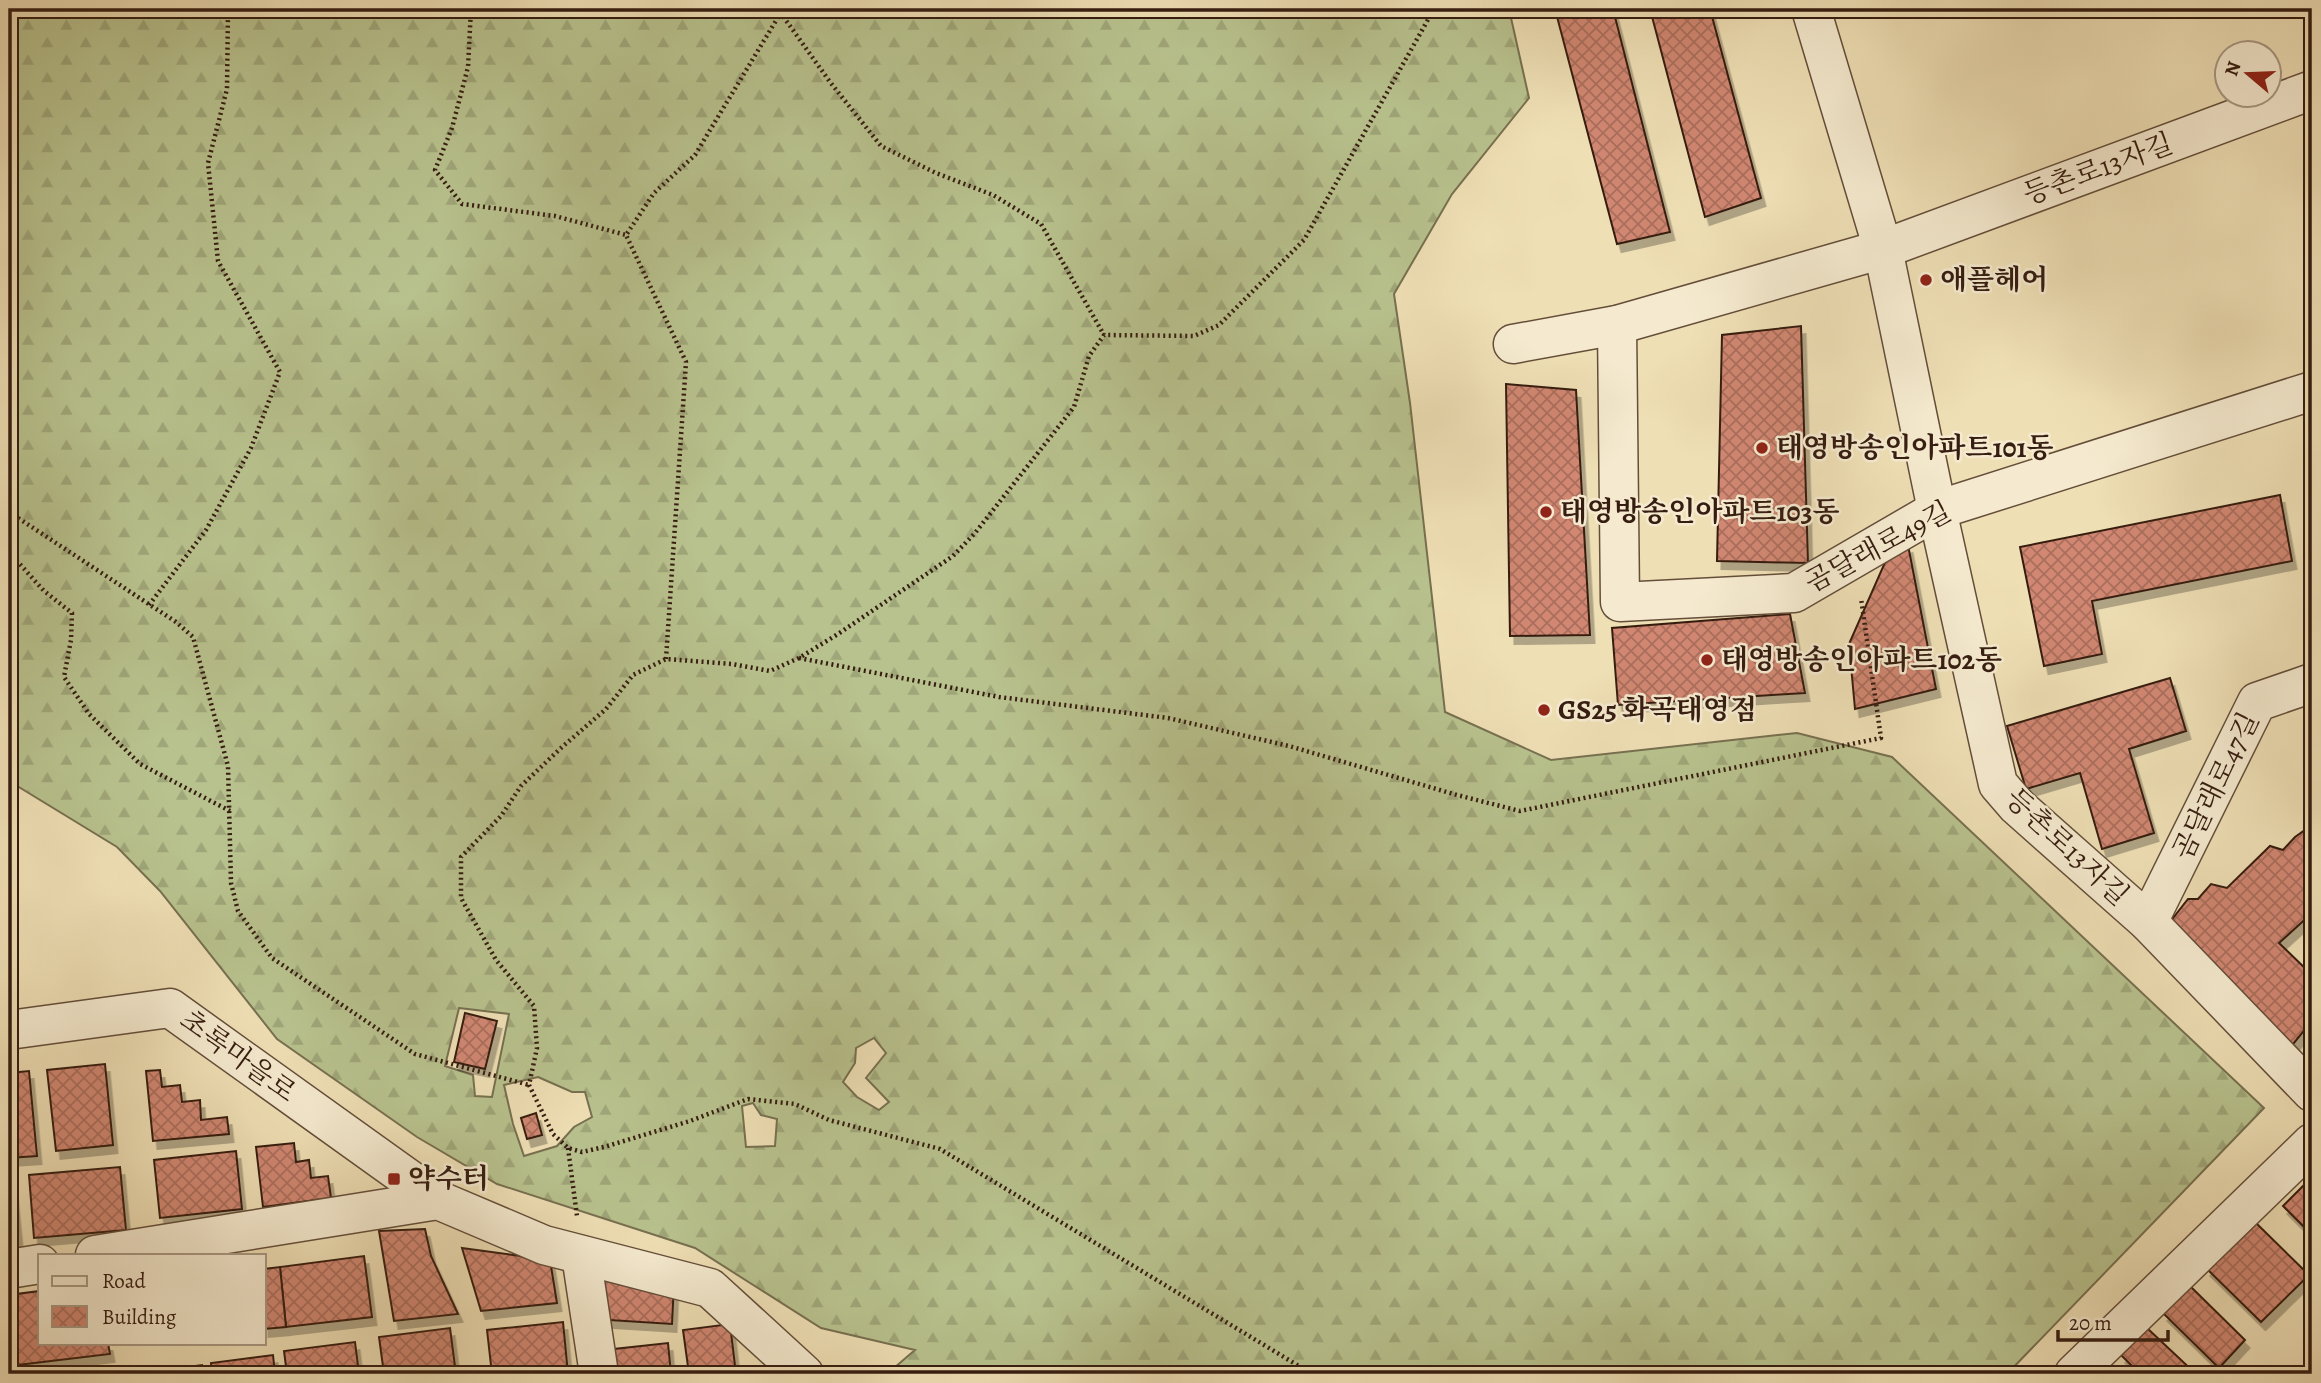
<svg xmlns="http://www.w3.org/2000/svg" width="2321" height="1383" font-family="Alegreya,'Noto Serif KR',serif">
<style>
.forest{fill:url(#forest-firs);stroke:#777050;stroke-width:2;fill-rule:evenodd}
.building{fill:url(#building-cross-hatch);stroke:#361d11;stroke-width:2;filter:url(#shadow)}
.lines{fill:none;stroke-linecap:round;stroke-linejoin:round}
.minor-casing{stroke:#644e3a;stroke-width:41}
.path{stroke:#361d11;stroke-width:4.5;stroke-dasharray:2 3.5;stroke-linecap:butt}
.minor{stroke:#f5eacf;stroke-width:38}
.poi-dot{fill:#8f2418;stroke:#f5eacf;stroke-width:2.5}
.labels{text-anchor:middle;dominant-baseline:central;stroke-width:5;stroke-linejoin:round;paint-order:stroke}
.street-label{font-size:28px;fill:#361d11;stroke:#f5eacf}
.poi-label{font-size:28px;font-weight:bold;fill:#361d11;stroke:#f5eacf;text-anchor:start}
</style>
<defs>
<pattern id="forest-firs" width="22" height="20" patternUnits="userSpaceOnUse" patternTransform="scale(1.75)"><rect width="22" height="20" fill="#b8c28e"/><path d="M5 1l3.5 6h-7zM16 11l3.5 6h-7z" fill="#9fa679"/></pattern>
<pattern id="building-cross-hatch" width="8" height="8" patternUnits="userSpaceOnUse" patternTransform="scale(1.75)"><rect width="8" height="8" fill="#d18772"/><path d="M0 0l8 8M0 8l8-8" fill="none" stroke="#aa6e5c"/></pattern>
<filter id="shadow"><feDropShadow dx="4.5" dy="8" stdDeviation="0" flood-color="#0004"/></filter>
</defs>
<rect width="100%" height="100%" fill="#efdfb5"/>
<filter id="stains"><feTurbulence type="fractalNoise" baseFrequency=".00286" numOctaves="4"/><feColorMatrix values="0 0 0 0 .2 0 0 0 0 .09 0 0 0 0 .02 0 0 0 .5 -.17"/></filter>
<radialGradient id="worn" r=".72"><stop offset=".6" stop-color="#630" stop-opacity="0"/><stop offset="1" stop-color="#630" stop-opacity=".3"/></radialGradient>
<!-- forest -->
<path class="forest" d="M9 9H1509L1529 98 1452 194 1394 294 1410 403 1445 712 1551 760 1797 733 1892 757 2264 1108 2007 1374H887L915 1350 821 1328 695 1248 497 1184 417 1137 277 1039 160 891 117 847 9 781ZM459 1008 509 1014 492 1097 475 1096 473 1075 445 1066ZM874 1038 886 1053 866 1078 889 1102 879 1110 857 1097 843 1082 855 1063 856 1048ZM538 1077 572 1092H585L592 1117 574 1127 557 1146 524 1156 513 1124 504 1085ZM753 1103 761 1115 777 1119 775 1146 746 1147 742 1106Z"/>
<!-- building -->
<g class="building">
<polygon points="1555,9 1613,9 1670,232 1617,244"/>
<polygon points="1650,9 1710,9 1761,198 1705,217"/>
<polygon points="1801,326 1808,563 1717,561 1722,335"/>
<polygon points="1506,384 1576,390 1590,635 1510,636"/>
<polygon points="2280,495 2292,561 2092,601 2102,654 2044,666 2020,547"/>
<polygon points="1908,545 1936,689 1855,709 1849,644 1890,551"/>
<polygon points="1790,614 1805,693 1618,705 1612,628"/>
<polygon points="2170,678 2186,731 2129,749 2154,833 2102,849 2080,773 2026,789 2007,726"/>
<polygon points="2312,825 2312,913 2279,943 2312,975 2312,1021 2289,1049 2170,922 2188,899 2198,899 2211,884 2227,888 2270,846 2283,850 2295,837"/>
<polygon points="465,1013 497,1021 485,1069 454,1062"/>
<polygon points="105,1064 113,1145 56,1151 47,1070"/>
<polygon points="160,1070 162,1087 180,1085 182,1102 200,1100 201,1120 227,1117 229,1134 153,1141 146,1071"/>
<polygon points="29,1071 37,1156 9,1158 9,1073"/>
<polygon points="536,1113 542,1135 527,1139 521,1118"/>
<polygon points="294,1143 296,1162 309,1160 311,1178 328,1176 331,1198 263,1207 256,1147"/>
<polygon points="236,1151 242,1209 160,1218 154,1160"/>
<polygon points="120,1167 126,1230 34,1238 29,1175"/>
<polygon points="2312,1177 2312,1235 2283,1206"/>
<polygon points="9,1179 12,1179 18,1239 9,1240"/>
<polygon points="2254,1221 2309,1275 2261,1322 2206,1268"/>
<polygon points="425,1229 431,1256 458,1314 394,1321 379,1231"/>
<polygon points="462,1248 550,1260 557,1303 481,1311"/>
<polygon points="364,1256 372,1317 286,1327 280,1267"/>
<polygon points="280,1267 286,1327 264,1329 264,1269"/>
<polygon points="596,1279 674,1283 672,1324 594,1319"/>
<polygon points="2190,1286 2245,1340 2219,1368 2163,1313"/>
<polygon points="40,1291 40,1343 108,1343 110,1354 9,1366 9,1295"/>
<polygon points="563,1322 568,1374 492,1374 487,1330"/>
<polygon points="730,1324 736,1374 689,1374 683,1330"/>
<polygon points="450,1328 456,1374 384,1374 379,1337"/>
<polygon points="2147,1328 2196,1374 2140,1374 2121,1355"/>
<polygon points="355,1342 359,1374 287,1374 284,1351"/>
<polygon points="668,1343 671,1374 608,1374 605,1350"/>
<polygon points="273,1355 275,1374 212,1374 211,1363"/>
<polygon points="202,1365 203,1374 140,1374 140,1373"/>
</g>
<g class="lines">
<!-- minor casing -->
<g class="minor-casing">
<g id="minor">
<polyline points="1811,9 1883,249 1937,510 1998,784 2017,806 2148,922 2312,1092"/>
<polyline points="1617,325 1620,602 1794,593 1937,510 2312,391"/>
<polyline points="1513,344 1617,325 1883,249 2312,90"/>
<polyline points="2148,922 2257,702 2312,683"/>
<polyline points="9,1030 170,1008 438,1200 544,1245 710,1288 804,1374"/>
<polyline points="95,1255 438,1200"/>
<polyline points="581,1255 599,1374"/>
<polyline points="9,1269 40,1264"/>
<polyline points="2074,1374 2312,1143"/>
</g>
</g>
<!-- path -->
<g class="path">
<polyline points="471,9 468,67 452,128 435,170 462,204 555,216 626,235"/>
<polyline points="780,12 830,82 881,146 936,173 993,195 1041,224 1104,335"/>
<polyline points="9,512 176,622 193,637 228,766 231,883 238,911 272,958 415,1054 529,1085"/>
<polyline points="9,552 44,591 72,613 71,640 64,677 89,714 140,764 230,811"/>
<polyline points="149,605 206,530 251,448 280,372 218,261 208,163 227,89 228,9"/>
<polyline points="799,658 999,697 1168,718 1289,746 1457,795 1520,811 1881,738 1861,598"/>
<polyline points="666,659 686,362 626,235 654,193 695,155 783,9"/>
<polyline points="568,1148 577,1216"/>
<polyline points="1312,1374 940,1149 829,1120 795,1104 748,1099 690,1121 604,1147 582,1152 568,1148 553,1134 529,1085 537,1048 534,1006 496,960 461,898 461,857 501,816 521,786 561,748 606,709 633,675 666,659 732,664 770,671 799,658 838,634 953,556 975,533 1074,407 1089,356 1104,335 1194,336 1219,325 1304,240 1434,9"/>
</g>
<!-- minor -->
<use href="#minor" class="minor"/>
</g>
<!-- markers -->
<g class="poi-dot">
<circle cx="1926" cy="280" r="7"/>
<circle cx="1762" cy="448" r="7"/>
<circle cx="1546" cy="512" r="7"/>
<circle cx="1707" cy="660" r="7"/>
<circle cx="1544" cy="710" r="7"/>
<rect x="387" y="1172" width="14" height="14" rx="3.5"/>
</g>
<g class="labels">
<!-- street labels -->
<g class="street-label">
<text transform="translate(2098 169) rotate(-20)">등촌로13자길</text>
<text transform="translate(1878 547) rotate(-28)">곰달래로49길</text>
<text transform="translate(2216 786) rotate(-64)">곰달래로47길</text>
<text transform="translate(2067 847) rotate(43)">등촌로13자길</text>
<text transform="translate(238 1056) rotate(36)">초록마을로</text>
</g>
<!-- poi labels -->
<g class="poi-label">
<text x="1940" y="280">애플헤어</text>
<text x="1776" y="448">태영방송인아파트101동</text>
<text x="1560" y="512">태영방송인아파트103동</text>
<text x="1721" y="660">태영방송인아파트102동</text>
<text x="1558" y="710">GS25 화곡태영점</text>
<text x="408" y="1179">약수터</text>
</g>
</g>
<!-- margin -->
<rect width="2321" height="1383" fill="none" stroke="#efdfb5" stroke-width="35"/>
<rect x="10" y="10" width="2300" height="1362" fill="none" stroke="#361d11" stroke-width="3.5"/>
<rect x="18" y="18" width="2286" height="1348" fill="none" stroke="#361d11" stroke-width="2"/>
<!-- legend -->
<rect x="38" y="1254" width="228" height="91" fill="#f5eacf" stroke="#a99883" stroke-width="2"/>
<rect x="52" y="1276" width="35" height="10" fill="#f5eacf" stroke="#a99883" stroke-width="2"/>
<text x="102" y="1288" font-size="21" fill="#361d11">Road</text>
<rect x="52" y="1306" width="35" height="21" fill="url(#building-cross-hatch)" stroke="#a99883" stroke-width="2"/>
<text x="102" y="1324" font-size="21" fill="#361d11">Building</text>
<!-- north arrow -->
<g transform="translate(2248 74) rotate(289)"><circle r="33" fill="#f5eacf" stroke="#a99883" stroke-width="2"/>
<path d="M0-5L12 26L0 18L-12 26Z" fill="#8f2418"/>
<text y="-10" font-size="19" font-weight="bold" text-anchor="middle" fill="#361d11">N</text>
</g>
<!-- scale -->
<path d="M2058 1330v10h110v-10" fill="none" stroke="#361d11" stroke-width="3.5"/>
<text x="2069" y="1330" font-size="21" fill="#361d11" stroke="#f5eacf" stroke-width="5" paint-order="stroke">20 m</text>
<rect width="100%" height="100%" filter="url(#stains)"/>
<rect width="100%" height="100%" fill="url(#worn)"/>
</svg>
